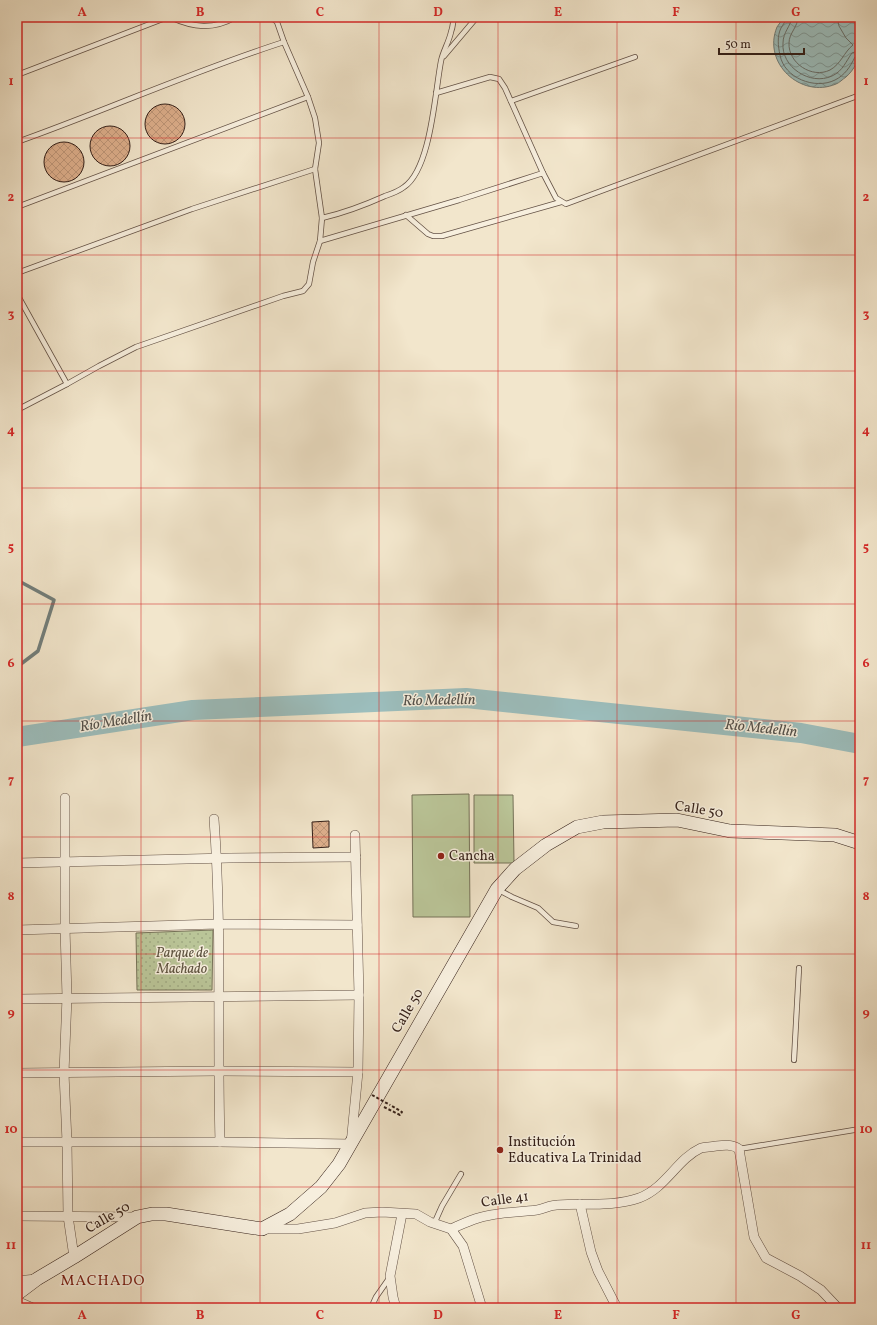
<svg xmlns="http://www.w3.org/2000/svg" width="877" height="1325" font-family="Vollkorn,serif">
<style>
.grass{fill:url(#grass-dots);stroke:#767258}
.pitch{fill:#bac598;stroke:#767258}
.water{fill:url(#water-waves);stroke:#727e7b}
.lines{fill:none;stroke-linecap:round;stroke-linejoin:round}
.shore{stroke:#686e6a;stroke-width:1}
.stream{stroke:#727e7b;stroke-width:3.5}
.river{stroke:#9cbebd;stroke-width:20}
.building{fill:url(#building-cross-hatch);stroke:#331f18}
.service-casing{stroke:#635145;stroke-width:6}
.minor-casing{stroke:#635145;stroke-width:10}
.secondary-casing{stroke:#331f18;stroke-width:14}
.path{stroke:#331f18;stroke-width:2;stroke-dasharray:3 2;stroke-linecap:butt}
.service{stroke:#f7efde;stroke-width:4.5}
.minor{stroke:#f7efde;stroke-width:9}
.secondary{stroke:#f7efde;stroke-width:13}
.path-bridge{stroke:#331f18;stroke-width:2;stroke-dasharray:3 2;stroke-linecap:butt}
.grid{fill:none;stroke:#d62828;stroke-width:1;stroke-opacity:0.55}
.poi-dot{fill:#8f2418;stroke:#f7efde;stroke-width:1.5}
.labels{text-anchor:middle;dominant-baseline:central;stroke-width:3;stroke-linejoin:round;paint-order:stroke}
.street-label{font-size:14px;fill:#331f18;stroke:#f7efde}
.poi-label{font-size:14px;fill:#331f18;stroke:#f7efde;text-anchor:start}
.park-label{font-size:14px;font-style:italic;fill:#5c513e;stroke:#f7efde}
.water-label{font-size:15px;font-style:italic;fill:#524f4a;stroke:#f7efde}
.neighbourhood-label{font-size:15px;letter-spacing:1px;fill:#7a1f14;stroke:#f7efde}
.neatline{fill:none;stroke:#d62828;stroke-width:1.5}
.grid-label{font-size:13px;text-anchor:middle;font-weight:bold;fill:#d62828}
</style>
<defs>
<pattern id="grass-dots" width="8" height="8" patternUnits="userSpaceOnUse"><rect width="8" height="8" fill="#bac598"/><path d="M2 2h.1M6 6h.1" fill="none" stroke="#a0a982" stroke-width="1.8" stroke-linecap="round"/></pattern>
<pattern id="water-waves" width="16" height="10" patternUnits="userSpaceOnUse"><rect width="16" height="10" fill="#9cbebd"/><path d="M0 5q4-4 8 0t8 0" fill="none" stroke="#809a99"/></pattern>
<pattern id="building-cross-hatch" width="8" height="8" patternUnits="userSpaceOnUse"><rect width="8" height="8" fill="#dcae8b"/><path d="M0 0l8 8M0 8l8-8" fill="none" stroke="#bd9577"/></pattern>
</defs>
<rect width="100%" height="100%" fill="#f2e6cc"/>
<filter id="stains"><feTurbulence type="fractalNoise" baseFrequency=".005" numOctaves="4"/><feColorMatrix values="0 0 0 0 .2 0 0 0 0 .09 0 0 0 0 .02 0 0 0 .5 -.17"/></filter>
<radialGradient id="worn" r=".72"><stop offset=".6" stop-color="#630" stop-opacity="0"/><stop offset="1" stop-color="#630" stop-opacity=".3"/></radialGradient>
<!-- grass -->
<polygon class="grass" points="213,930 212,990 137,990 136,933"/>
<!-- pitch -->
<g class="pitch">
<polygon points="469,794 470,917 413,917 412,795"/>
<polygon points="474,795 513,795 514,863 474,863"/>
</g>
<!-- water -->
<path class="water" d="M784 17H851C859 27 860 36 860 48 860 59 854 70 846 77 843 79 839 83 836 84 801 99 762 63 777 27 779 24 782 20 784 17Z"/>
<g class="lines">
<!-- shore -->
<g class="shore">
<path d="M787 17C786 22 783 24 781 28 777 36 778 46 780 55 784 78 815 90 835 80 845 75 850 67 855 57L860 55"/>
<path d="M792 17C791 26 783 32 783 43 781 67 810 86 832 76 843 71 846 61 852 53L860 50"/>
<path d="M798 17C798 27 789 33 789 43 788 63 812 79 830 70 841 64 844 52 853 45L846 38 839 26 837 17"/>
</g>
<!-- stream -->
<polyline class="stream" points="17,580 54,600 38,651 17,667"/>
<!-- river -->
<polyline class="river" points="17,737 193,710 466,698 801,733 860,744"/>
</g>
<!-- building -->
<g class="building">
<circle cx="165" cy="124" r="20"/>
<circle cx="110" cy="146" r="20"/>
<circle cx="64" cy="162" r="20"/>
<polygon points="17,173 20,179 21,185 20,191 17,196"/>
<polygon points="329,821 329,847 313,848 312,822"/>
</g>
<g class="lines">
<!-- service casing -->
<g class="service-casing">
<g id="service">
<path d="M170 17C194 28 213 30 236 17"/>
<path d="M271 17 277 22 284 42 308 97 315 118 319 143 315 169 322 218C344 213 365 205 385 196 391 194 399 191 404 187 431 169 435 92 441 61 443 51 449 42 451 32 453 27 453 22 454 17"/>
<polyline points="444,56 477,17"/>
<polyline points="17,75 168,17"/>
<polyline points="436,93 490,77 499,79 505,88 543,173"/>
<polyline points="511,101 635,57"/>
<path d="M17 142C107 110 193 71 284 42"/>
<polyline points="17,207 308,97"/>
<polyline points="406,215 428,234 433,236 442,236 561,202"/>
<polyline points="320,241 459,200 543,173 556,198 566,204 860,95"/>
<polyline points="17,273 192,209 315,169"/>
<polyline points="17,294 67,384"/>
<polyline points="17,410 67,384 99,366 136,347 283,296 303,291 309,284 313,262 320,241 322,218"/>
<polyline points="497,889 512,897 538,908 553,922 576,926"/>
<polyline points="794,1060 799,968"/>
<polyline points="739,1149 860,1129"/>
<polyline points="434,1224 442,1206 461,1174"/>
<polyline points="371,1308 376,1297 390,1277"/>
</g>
</g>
<!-- minor casing -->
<g class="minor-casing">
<g id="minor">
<polyline points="65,798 65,928 67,997 64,1073 67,1142 68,1216 74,1257"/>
<path d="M214 819C222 926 217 1034 220 1142"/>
<polyline points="17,863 229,858 356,857"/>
<polyline points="17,930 218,924 357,925"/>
<polyline points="17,999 359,995"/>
<polyline points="17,1073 218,1071 358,1072"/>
<polyline points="17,1142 220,1142 351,1144 358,1072 359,995 355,835"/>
<polyline points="580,1204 591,1252 598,1271 615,1304"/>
<polyline points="17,1216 136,1217"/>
<path d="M264 1229H298L335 1223 365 1213 382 1212 416 1214 430 1222 451 1229C464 1223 477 1217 491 1215 506 1212 522 1212 537 1210 544 1209 550 1205 557 1205 584 1203 613 1207 639 1198 666 1188 677 1159 701 1148 705 1147 711 1147 716 1146 724 1145 732 1144 739 1149L754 1237 766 1258 800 1276 821 1290 838 1308"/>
<polyline points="451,1229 463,1246 482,1308"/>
<polyline points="17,1281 36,1279"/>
<polyline points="17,1301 33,1308"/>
<polyline points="396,1308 393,1297 390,1276 402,1214"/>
</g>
</g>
<!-- secondary casing -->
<g class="secondary-casing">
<polyline id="secondary" points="17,1294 37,1279 74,1257 137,1217 152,1214 166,1214 262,1229 290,1214 321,1187 339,1164 497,889 515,869 546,845 577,827 603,822 677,820 730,831 835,835 860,843"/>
</g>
<!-- path -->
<polyline class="path" points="384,1107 400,1115 402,1112 390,1105"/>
<!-- service -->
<use href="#service" class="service"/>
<!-- minor -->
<use href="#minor" class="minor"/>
<!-- secondary -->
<use href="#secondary" class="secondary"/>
<!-- path-bridge -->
<polyline class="path-bridge" points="372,1095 390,1105"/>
</g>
<!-- grid -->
<path class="grid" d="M141 17V1308M260 17V1308M379 17V1308M498 17V1308M617 17V1308M736 17V1308M17 138H860M17 255H860M17 371H860M17 488H860M17 604H860M17 721H860M17 837H860M17 954H860M17 1070H860M17 1187H860"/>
<!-- markers -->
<g class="poi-dot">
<circle cx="441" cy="856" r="4"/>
<circle cx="500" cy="1150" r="4"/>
</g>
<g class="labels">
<!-- street labels -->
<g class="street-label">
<text transform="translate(699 810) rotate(9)">Calle 50</text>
<text transform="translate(408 1011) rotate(-60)">Calle 50</text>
<text transform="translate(505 1200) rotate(-8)">Calle 41</text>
<text transform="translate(108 1218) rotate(-30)">Calle 50</text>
</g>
<!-- poi labels -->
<g class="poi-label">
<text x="449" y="856">Cancha</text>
<text x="508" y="1142">Institución<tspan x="508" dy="16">Educativa La Trinidad</tspan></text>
</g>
<!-- park labels -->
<g class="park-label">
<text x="182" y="953">Parque de<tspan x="182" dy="16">Machado</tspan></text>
</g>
<!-- water labels -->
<g class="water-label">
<text transform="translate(439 701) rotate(-1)">Río Medellín</text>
<text transform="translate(116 722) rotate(-9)">Río Medellín</text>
<text transform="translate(761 729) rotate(6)">Río Medellín</text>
</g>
<!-- neighbourhood labels -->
<g class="neighbourhood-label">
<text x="103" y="1281">MACHADO</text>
</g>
</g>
<!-- margin -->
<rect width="877" height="1325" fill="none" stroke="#f2e6cc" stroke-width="44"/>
<!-- scale -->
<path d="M719 48v6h85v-6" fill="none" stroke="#331f18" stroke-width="2"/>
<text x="725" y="48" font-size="12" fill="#331f18" stroke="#f7efde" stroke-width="3" paint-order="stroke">50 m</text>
<rect x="22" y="22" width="833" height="1281" class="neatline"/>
<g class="grid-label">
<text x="82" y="16">A</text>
<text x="200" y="16">B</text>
<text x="320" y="16">C</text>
<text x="438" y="16">D</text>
<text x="558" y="16">E</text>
<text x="676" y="16">F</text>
<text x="796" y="16">G</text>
<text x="11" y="85">1</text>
<text x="866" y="85">1</text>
<text x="11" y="201">2</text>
<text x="866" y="201">2</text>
<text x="11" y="318">3</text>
<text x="866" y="318">3</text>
<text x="11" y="434">4</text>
<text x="866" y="434">4</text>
<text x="11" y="551">5</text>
<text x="866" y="551">5</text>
<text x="11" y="667">6</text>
<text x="866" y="667">6</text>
<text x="11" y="784">7</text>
<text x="866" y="784">7</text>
<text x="11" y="900">8</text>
<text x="866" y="900">8</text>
<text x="11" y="1016">9</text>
<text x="866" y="1016">9</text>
<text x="11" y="1133">10</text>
<text x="866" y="1133">10</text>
<text x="11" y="1249">11</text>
<text x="866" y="1249">11</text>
<text x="82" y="1319">A</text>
<text x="200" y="1319">B</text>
<text x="320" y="1319">C</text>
<text x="438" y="1319">D</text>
<text x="558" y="1319">E</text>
<text x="676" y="1319">F</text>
<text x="796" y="1319">G</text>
</g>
<rect width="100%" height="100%" filter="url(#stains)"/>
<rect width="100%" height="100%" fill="url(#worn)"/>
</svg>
